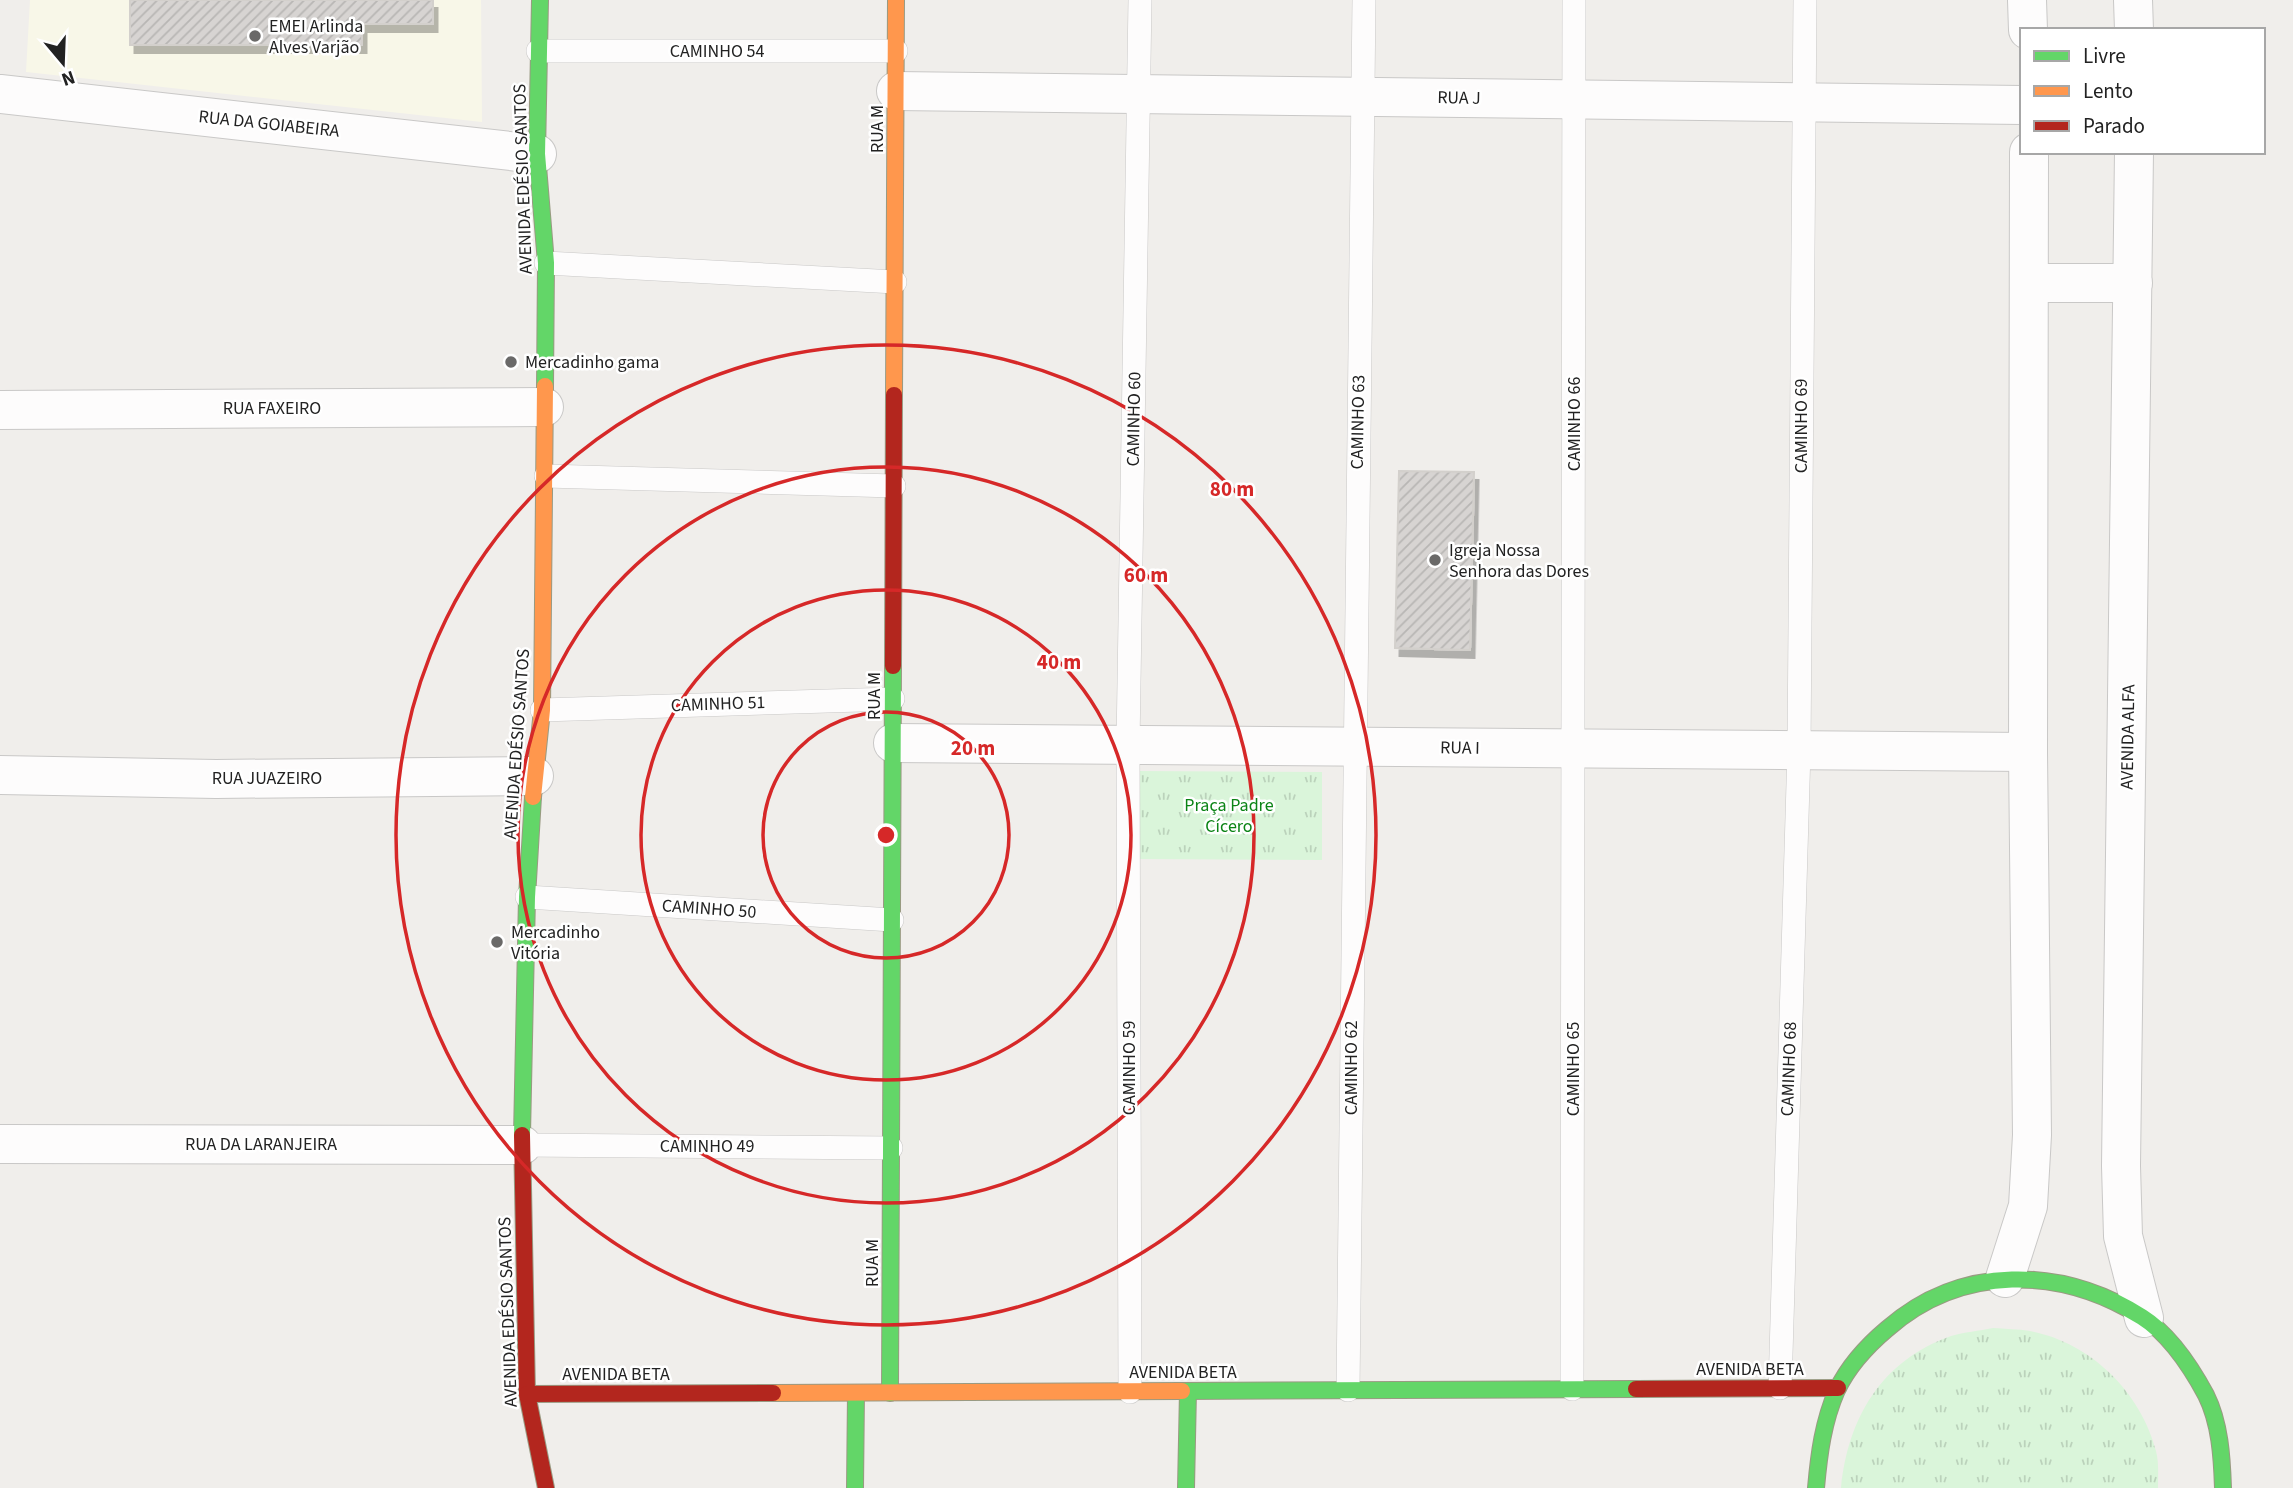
<svg xmlns="http://www.w3.org/2000/svg" width="2293" height="1488" font-family="'Source Sans 3',sans-serif">
<style>
.education{fill:#f8f7e8}
.park{fill:url(#park-tufts)}
.building{fill:url(#building-hatch);stroke:#d3d0cc;stroke-width:2;filter:url(#shadow)}
.lines{fill:none;stroke-linecap:round;stroke-linejoin:round}
.lane-casing{stroke:#c9c8c7;stroke-width:24}
.street-casing{stroke:#c9c8c7;stroke-width:40}
.fast-casing{stroke:#999a82;stroke-width:18}
.slow-casing{stroke:#999a82;stroke-width:18}
.jam-casing{stroke:#999a82;stroke-width:18}
.lane{stroke:#fdfcfc;stroke-width:23}
.street{stroke:#fdfcfc;stroke-width:38}
.fast{stroke:#63d668;stroke-width:16}
.slow{stroke:#ff974d;stroke-width:16}
.jam{stroke:#b3261e;stroke-width:16}
.ring{fill:none;stroke:#d62828;stroke-width:3.5}
.poi-dot{fill:#6a6968;stroke:#fff;stroke-width:2.5}
.labels{text-anchor:middle;dominant-baseline:central;stroke-width:5;stroke-linejoin:round;paint-order:stroke}
.poi-label{font-size:18px;fill:#222;stroke:#fff;text-anchor:start}
.street-label{font-size:18px;fill:#222;stroke:#fff}
.park-label{font-size:18px;fill:#0c8416;stroke:#fff}
.centre{fill:#d62828;stroke:#fff;stroke-width:3.5}
.ring-label{font-size:21px;text-anchor:middle;font-weight:bold;fill:#d62828;stroke:#fff;stroke-width:5;stroke-linejoin:round;paint-order:stroke}
</style>
<defs>
<pattern id="park-tufts" width="24" height="20" patternUnits="userSpaceOnUse" patternTransform="scale(1.75)"><rect width="24" height="20" fill="#daf5da"/><path d="M3 7l-1-3M5 7V3M7 7l1-3M15 17l-1-3M17 17v-4M19 17l1-3" fill="none" stroke="#bbd2bb"/></pattern>
<pattern id="building-hatch" width="6" height="6" patternUnits="userSpaceOnUse" patternTransform="scale(1.75)"><rect width="6" height="6" fill="#d7d4d2"/><path d="M-1 1l2-2M0 6l6-6M5 7l2-2" fill="none" stroke="#b8b6b4"/></pattern>
<filter id="shadow"><feDropShadow dx="4.5" dy="8" stdDeviation="0" flood-color="#0004"/></filter>
</defs>
<rect width="100%" height="100%" fill="#f0eeeb"/>
<!-- education -->
<polygon class="education" points="30,0 481,0 482,122 26,72"/>
<!-- park -->
<g class="park">
<polygon points="1136,771 1322,772 1322,860 1136,859"/>
<path d="M1993 1328C2005 1329 2018 1329 2030 1331 2090 1342 2141 1392 2156 1451 2159 1462 2158 1476 2158 1488H1841C1848 1418 1881 1361 1951 1336 1964 1332 1979 1331 1993 1328Z"/>
</g>
<!-- building -->
<g class="building">
<polygon points="130,0 433,0 433,24 362,24 362,45 130,45"/>
<polygon points="1399,471 1474,472 1470,650 1395,648"/>
</g>
<g class="lines">
<!-- lane casing -->
<g class="lane-casing">
<g id="lane">
<polyline points="538,51 896,51"/>
<polyline points="546,263 895,282"/>
<polyline points="546,476 894,486"/>
<polyline points="542,710 893,699"/>
<polyline points="527,897 892,920"/>
<polyline points="522,1145 891,1148"/>
<polyline points="1780,1388 1799,750 1805,0"/>
<polyline points="1572,1389 1574,0"/>
<polyline points="1348,1390 1364,0"/>
<polyline points="1130,1392 1128,745 1140,0"/>
</g>
</g>
<!-- street casing -->
<g class="street-casing">
<g id="street">
<polyline points="2027,0 2028,30"/>
<polyline points="2133,0 2134,30"/>
<polyline points="896,91 2022,105"/>
<polyline points="0,94 537,154"/>
<polyline points="2134,152 2121,1166 2123,1236 2144,1318"/>
<polyline points="2029,283 2133,283"/>
<polyline points="0,410 544,407"/>
<polyline points="893,743 2028,752"/>
<polyline points="0,775 216,779 534,776"/>
<polyline points="0,1144 522,1145"/>
<polyline points="2005,1278 2028,1206 2032,1135 2028,752 2029,152"/>
</g>
</g>
<!-- fast casing -->
<g class="fast-casing">
<g id="fast">
<polyline points="540,0 537,154 546,263 545,386"/>
<polyline points="522,1135 527,897 533,797"/>
<polyline points="1182,1391 1636,1389"/>
<polyline points="890,1393 893,666"/>
<polyline points="855,1488 856,1393"/>
<polyline points="1186,1488 1188,1391"/>
<path d="M1816 1488C1819 1454 1823 1422 1837 1390 1848 1367 1868 1345 1887 1329 1961 1264 2061 1266 2142 1317 2169 1334 2191 1367 2206 1395 2220 1423 2222 1457 2223 1488"/>
</g>
</g>
<!-- slow casing -->
<g class="slow-casing">
<g id="slow">
<polyline points="894,395 896,0"/>
<polyline points="533,797 542,710 545,386"/>
<polyline points="773,1393 1182,1391"/>
</g>
</g>
<!-- jam casing -->
<g class="jam-casing">
<g id="jam">
<polyline points="893,666 894,395"/>
<polyline points="522,1135 527,1394 546,1488"/>
<polyline points="1636,1389 1838,1388"/>
<polyline points="527,1394 773,1393"/>
</g>
</g>
<!-- lane -->
<use href="#lane" class="lane"/>
<!-- street -->
<use href="#street" class="street"/>
<!-- fast -->
<use href="#fast" class="fast"/>
<!-- slow -->
<use href="#slow" class="slow"/>
<!-- jam -->
<use href="#jam" class="jam"/>
</g>
<!-- distance rings -->
<g class="ring">
<circle cx="886" cy="835" r="123"/>
<circle cx="886" cy="835" r="245"/>
<circle cx="886" cy="835" r="368"/>
<circle cx="886" cy="835" r="490"/>
</g>
<!-- markers -->
<g class="poi-dot">
<circle cx="255" cy="36" r="7"/>
<circle cx="511" cy="362" r="7"/>
<circle cx="1435" cy="560" r="7"/>
<circle cx="497" cy="942" r="7"/>
</g>
<g class="labels">
<!-- poi labels -->
<g class="poi-label">
<text x="269" y="26">EMEI Arlinda<tspan x="269" dy="21">Alves Varjão</tspan></text>
<text x="525" y="362">Mercadinho gama</text>
<text x="1449" y="550">Igreja Nossa<tspan x="1449" dy="21">Senhora das Dores</tspan></text>
<text x="511" y="932">Mercadinho<tspan x="511" dy="21">Vitória</tspan></text>
</g>
<!-- street labels -->
<g class="street-label">
<text x="717" y="51">CAMINHO 54</text>
<text transform="translate(1459 98) rotate(1)">RUA J</text>
<text transform="translate(269 124) rotate(6)">RUA DA GOIABEIRA</text>
<text transform="translate(877 129) rotate(-90)">RUA M</text>
<text transform="translate(523 179) rotate(-92)">AVENIDA EDÉSIO SANTOS</text>
<text x="272" y="408">RUA FAXEIRO</text>
<text transform="translate(1134 419) rotate(-89)">CAMINHO 60</text>
<text transform="translate(1358 422) rotate(-89)">CAMINHO 63</text>
<text transform="translate(1574 424) rotate(-90)">CAMINHO 66</text>
<text transform="translate(1801 426) rotate(-90)">CAMINHO 69</text>
<text transform="translate(874 696) rotate(-90)">RUA M</text>
<text transform="translate(718 704) rotate(-2)">CAMINHO 51</text>
<text transform="translate(2128 737) rotate(-89)">AVENIDA ALFA</text>
<text transform="translate(517 744) rotate(-86)">AVENIDA EDÉSIO SANTOS</text>
<text transform="translate(1460 748) rotate(1)">RUA I</text>
<text x="267" y="778">RUA JUAZEIRO</text>
<text transform="translate(709 909) rotate(4)">CAMINHO 50</text>
<text transform="translate(1129 1068) rotate(-90)">CAMINHO 59</text>
<text transform="translate(1351 1068) rotate(-90)">CAMINHO 62</text>
<text transform="translate(1573 1069) rotate(-90)">CAMINHO 65</text>
<text transform="translate(1789 1069) rotate(-88)">CAMINHO 68</text>
<text x="261" y="1144">RUA DA LARANJEIRA</text>
<text x="707" y="1146">CAMINHO 49</text>
<text transform="translate(872 1263) rotate(-90)">RUA M</text>
<text transform="translate(508 1312) rotate(-92)">AVENIDA EDÉSIO SANTOS</text>
<text x="1750" y="1369">AVENIDA BETA</text>
<text x="1183" y="1372">AVENIDA BETA</text>
<text x="616" y="1374">AVENIDA BETA</text>
</g>
<!-- park labels -->
<g class="park-label">
<text x="1229" y="805">Praça Padre<tspan x="1229" dy="21">Cícero</tspan></text>
</g>
</g>
<circle cx="886" cy="835" r="10" class="centre"/>
<g class="ring-label">
<text x="1232" y="496">80 m</text>
<text x="1146" y="582">60 m</text>
<text x="1059" y="669">40 m</text>
<text x="973" y="755">20 m</text>
</g>
<!-- legend -->
<rect x="2020" y="28" width="245" height="126" fill="#ffffff" stroke="#a7a7a7" stroke-width="2"/>
<rect x="2034" y="51" width="35" height="10" fill="#63d668" stroke="#a7a7a7" stroke-width="2"/>
<text x="2083" y="63" font-size="21" fill="#222222">Livre</text>
<rect x="2034" y="86" width="35" height="10" fill="#ff974d" stroke="#a7a7a7" stroke-width="2"/>
<text x="2083" y="98" font-size="21" fill="#222222">Lento</text>
<rect x="2034" y="121" width="35" height="10" fill="#b3261e" stroke="#a7a7a7" stroke-width="2"/>
<text x="2083" y="133" font-size="21" fill="#222222">Parado</text>
<!-- north arrow -->
<g transform="translate(63 63) rotate(161)" stroke="#ffffff" stroke-width="5" paint-order="stroke">
<path d="M0-5L12 26L0 18L-12 26Z" fill="#222222"/>
<text y="-10" font-size="19" font-weight="bold" text-anchor="middle" fill="#222222">N</text>
</g>
</svg>
